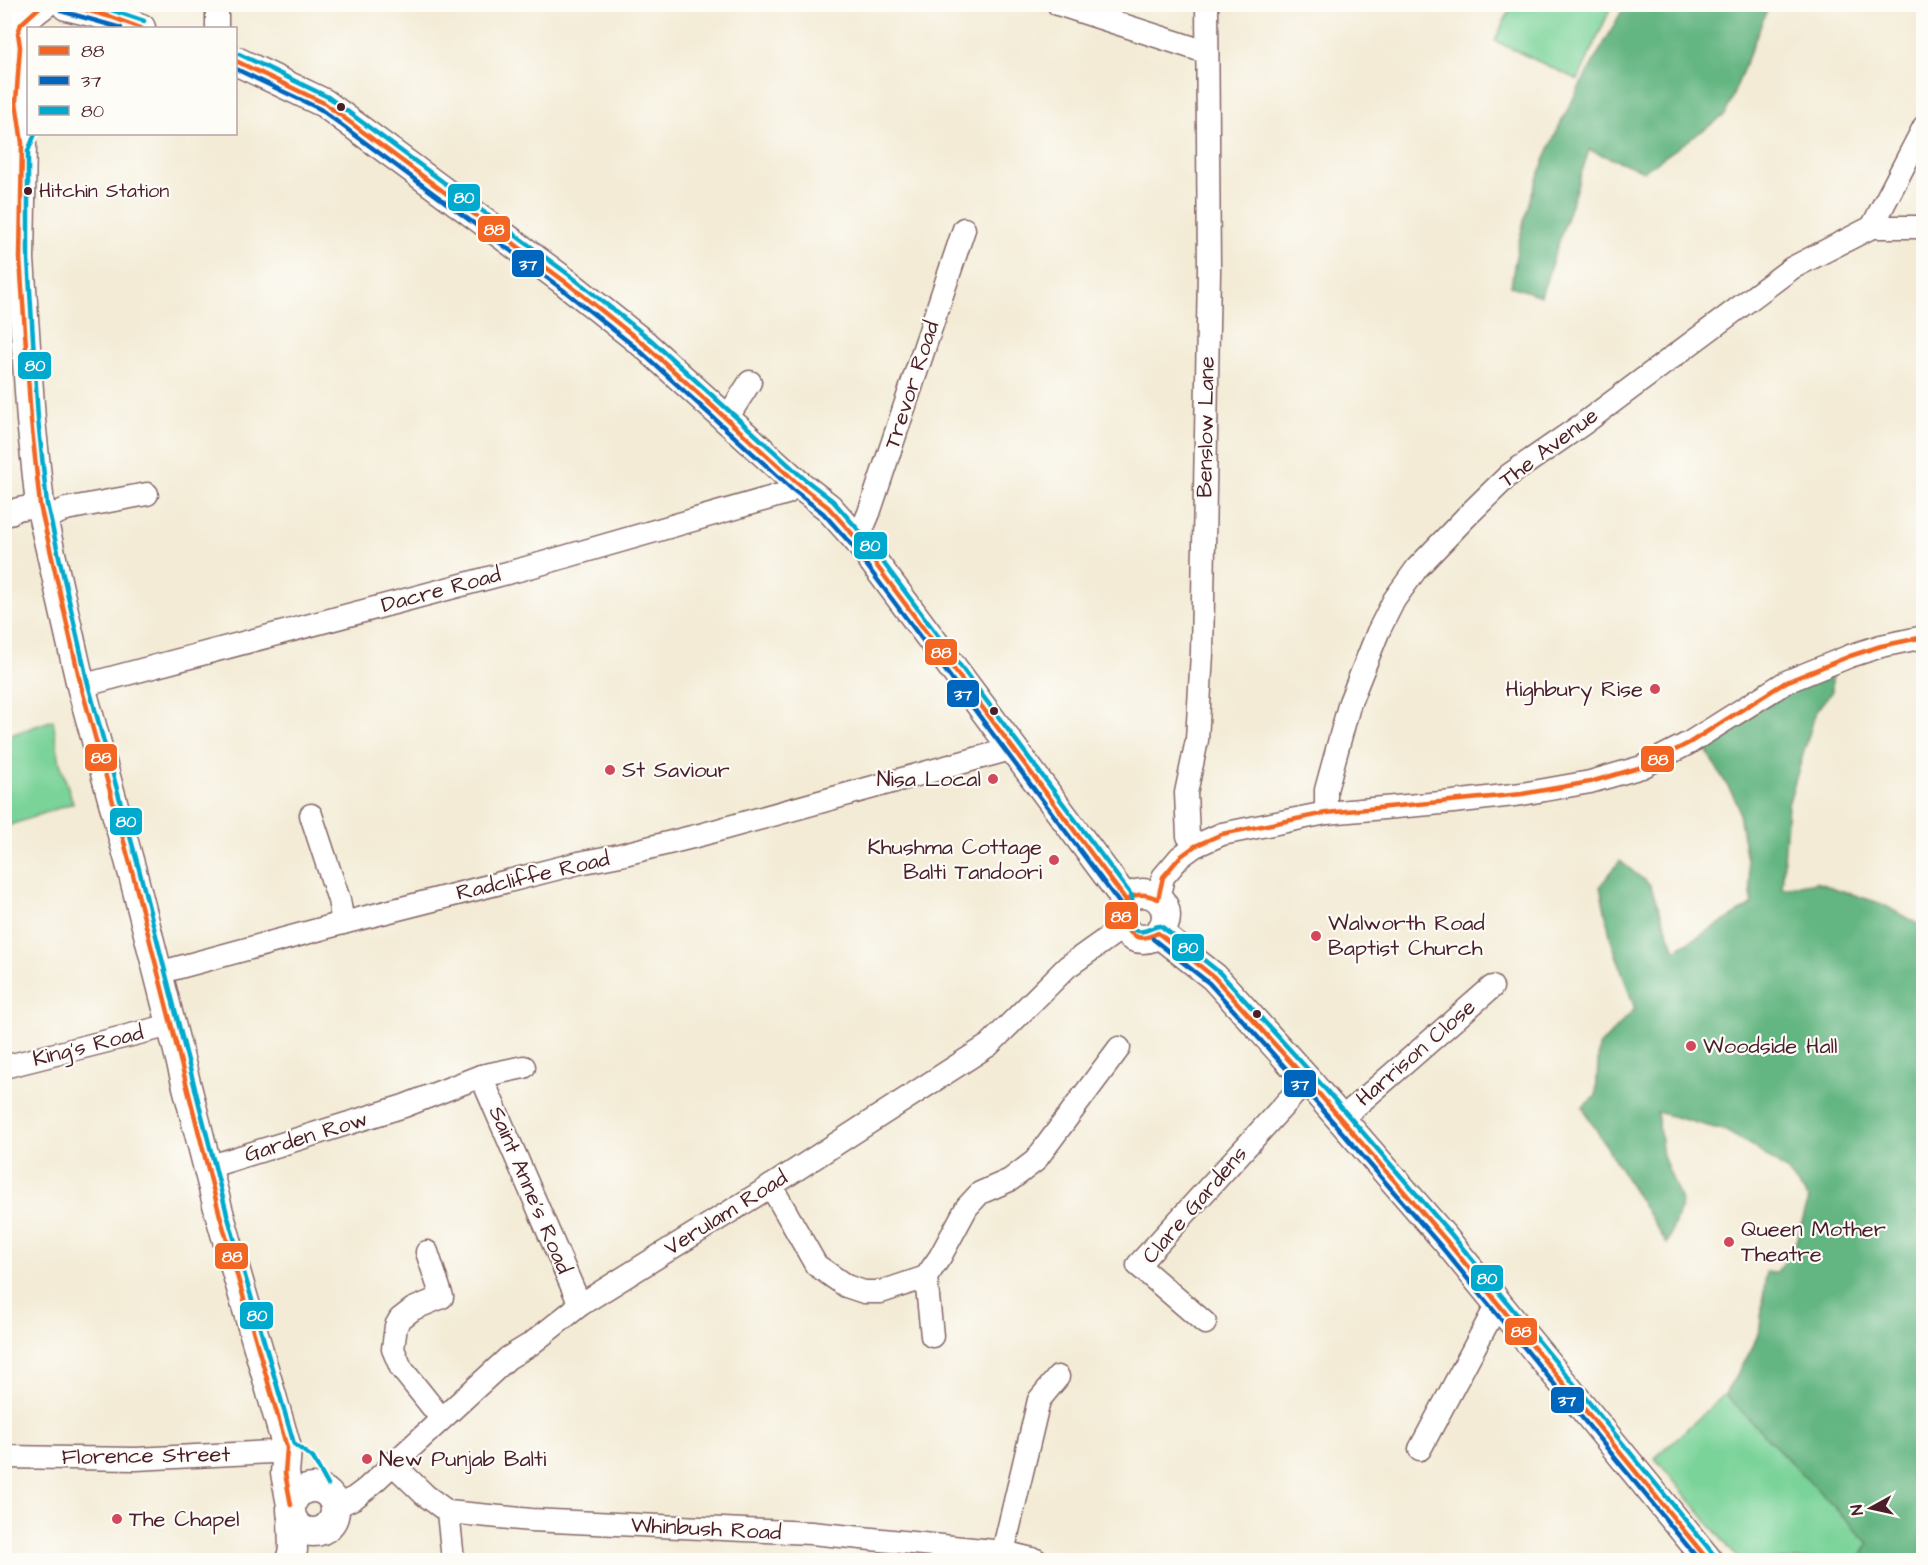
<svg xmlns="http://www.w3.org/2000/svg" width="1928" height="1565" font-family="'Architects Daughter',sans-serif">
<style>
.green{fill:#7ad399;stroke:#627962;stroke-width:1.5}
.forest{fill:#63b581;stroke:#566a56;stroke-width:1.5}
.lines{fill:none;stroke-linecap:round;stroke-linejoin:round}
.minor-casing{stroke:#856666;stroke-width:25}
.major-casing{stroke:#856666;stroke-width:31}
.minor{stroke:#fff;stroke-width:22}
.major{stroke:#fff;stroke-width:28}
.bus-1-casing{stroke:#fdfcf7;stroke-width:9}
.bus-2-casing{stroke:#fdfcf7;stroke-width:9}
.bus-3-casing{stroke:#fdfcf7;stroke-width:9}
.bus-1{stroke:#f26522;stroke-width:4.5}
.bus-2{stroke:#0065bd;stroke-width:4.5}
.bus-3{stroke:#00a9ce;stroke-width:4.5}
.bus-dot{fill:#4a1f2b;stroke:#fdfcf7;stroke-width:2}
.poi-dot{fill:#d1495b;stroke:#fdfcf7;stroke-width:2}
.labels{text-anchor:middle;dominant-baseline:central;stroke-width:4.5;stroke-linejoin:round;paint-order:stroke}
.bus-label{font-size:20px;fill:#4a1f2b;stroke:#fdfcf7;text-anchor:start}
.street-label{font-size:22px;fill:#4a1f2b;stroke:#fdfcf7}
.poi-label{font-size:22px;fill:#4a1f2b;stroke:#fdfcf7;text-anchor:start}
.line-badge{stroke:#fdfcf7;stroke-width:2}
.badge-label{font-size:16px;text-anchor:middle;font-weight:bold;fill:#fff}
</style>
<rect width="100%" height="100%" fill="#fdfcf7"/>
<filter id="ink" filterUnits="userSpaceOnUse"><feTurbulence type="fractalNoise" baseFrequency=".0167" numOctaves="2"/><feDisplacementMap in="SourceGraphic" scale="12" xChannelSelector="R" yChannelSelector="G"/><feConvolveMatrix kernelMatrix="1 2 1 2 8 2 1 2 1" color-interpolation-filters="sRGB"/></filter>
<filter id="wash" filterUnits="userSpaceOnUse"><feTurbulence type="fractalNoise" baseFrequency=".008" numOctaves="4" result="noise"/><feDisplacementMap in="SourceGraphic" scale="24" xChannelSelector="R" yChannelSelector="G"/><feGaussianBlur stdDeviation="1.35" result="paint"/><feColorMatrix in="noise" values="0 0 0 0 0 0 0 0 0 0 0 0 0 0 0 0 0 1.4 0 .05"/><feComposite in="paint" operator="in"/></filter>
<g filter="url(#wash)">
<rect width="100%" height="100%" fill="#f3ebd5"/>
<!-- green -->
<g class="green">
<polygon points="1512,4 1612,4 1612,5 1578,80 1495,41"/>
<polygon points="53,720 60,763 73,803 5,827 5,737"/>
<polygon points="1725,1394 1869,1543 1859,1560 1739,1560 1655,1458"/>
</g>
<!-- forest -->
<g class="forest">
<path d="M1625 5H1769L1725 115 1644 171 1589 150 1541 296 1511 286C1518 232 1534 180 1557 131 1577 88 1603 47 1625 5Z"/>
<polygon points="1832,674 1832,691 1816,711 1788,805 1782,888 1816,882 1882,904 1923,927 1923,1560 1859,1560 1869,1543 1725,1394 1752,1349 1760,1328 1766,1272 1776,1273 1793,1251 1809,1199 1787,1171 1752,1146 1726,1131 1657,1112 1663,1156 1682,1203 1667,1244 1582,1107 1596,1096 1599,1046 1635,1009 1611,940 1600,886 1620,861 1650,885 1675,950 1752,905 1750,878 1737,802 1706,750 1786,691"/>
</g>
</g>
<g filter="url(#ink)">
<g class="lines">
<!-- minor casing -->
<g class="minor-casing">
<g id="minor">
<polyline points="1058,4 1206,52"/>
<polyline points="217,28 217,4"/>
<polyline points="1872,227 1924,127"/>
<polyline points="727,418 750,382"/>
<polyline points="4,516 18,509 40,505"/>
<polyline points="43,520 66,509 147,494"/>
<polyline points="856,538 863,527 869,513 964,229"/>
<polyline points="81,686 526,568 787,493 797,483"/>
<polyline points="1326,813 1326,790 1350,702 1378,632 1394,600 1417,568 1467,516 1509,475 1583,424 1792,268 1872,227 1924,227"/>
<polyline points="311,815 339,900 343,923"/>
<polyline points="1195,846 1188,836 1186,793 1197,740 1202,653 1209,271 1207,4"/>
<polyline points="1158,899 1163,877 1180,857 1195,846 1222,834 1326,813 1453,802 1522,794 1590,782 1642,767 1689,743 1786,682 1850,656 1881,646 1924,637"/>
<polyline points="158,973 343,923 579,863 620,855 700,835 1011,749"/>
<polyline points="4,1067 171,1025"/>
<polyline points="481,1076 580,1305"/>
<polyline points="1341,1119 1492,987"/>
<polyline points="208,1167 404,1106 481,1076 524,1067"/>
<polyline points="771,1186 816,1265 846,1286 864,1292 881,1292 926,1277 940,1257 967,1207 980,1193 1010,1180 1035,1161 1119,1048"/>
<polyline points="427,1252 442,1297 413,1309 400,1319 396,1326 393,1349 401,1368 441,1418"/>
<polyline points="926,1277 932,1336"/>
<polyline points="1205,1323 1138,1265 1307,1080"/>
<polyline points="1420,1449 1498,1303"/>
<polyline points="4,1457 136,1459 271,1452 287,1448"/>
<polyline points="393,1464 425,1495 448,1512 531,1520 811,1533 1003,1552 1036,1560"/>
<polyline points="335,1507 354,1498 366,1489 508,1358 531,1344 580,1305 771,1186 989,1045 1067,967 1123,927"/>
<polyline points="448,1512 453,1560"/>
<polyline points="1003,1552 1039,1400 1058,1377"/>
</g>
</g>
<!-- major casing -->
<g class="major-casing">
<g id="major">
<polyline points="4,5 18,33 20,47 16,102 22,143 20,259 31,420 40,505 81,686 132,871 220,1216 287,1448 285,1473 291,1505"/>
<polyline points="66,6 111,17 141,28"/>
<path d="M18 33C23 20 33 12 44 4"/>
<polyline points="236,61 324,103 567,283 645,345 797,483 828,507 856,538 1126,900"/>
<circle cx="1143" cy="916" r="23"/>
<polyline points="1158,933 1214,977 1307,1080 1445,1239 1708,1560"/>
<circle cx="313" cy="1510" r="22"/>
<polyline points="290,1560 293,1550 292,1518"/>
</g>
</g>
<!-- minor -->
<use href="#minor" class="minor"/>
<!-- major -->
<use href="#major" class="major"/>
<!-- bus-1 casing -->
<g class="bus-1-casing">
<g id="bus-1">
<polyline points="43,4 21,24 18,33 20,47 16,102 22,143 20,259 31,420 40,505 81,686 132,871 220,1216 287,1448 285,1473 291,1505"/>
<polyline points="65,4 111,17 141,28"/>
<polyline points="236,61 324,103 567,283 645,345 797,483 828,507 856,538 1126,900"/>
<path d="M1708 1560 1445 1239 1307 1080 1214 977 1158 933C1139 942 1134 938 1121 923 1120 897 1135 889 1158 899L1163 877 1180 857 1195 846 1222 834 1326 813 1522 794 1590 782 1642 767 1689 743 1786 682 1850 656 1881 646 1924 637"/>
</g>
</g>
<!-- bus-2 casing -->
<g class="bus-2-casing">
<g id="bus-2">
<polyline points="61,11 121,28"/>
<polyline points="236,69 320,109 562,289 640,351 792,489 823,513 850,543 1120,904"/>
<polyline points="1153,939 1209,983 1301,1085 1439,1244 1699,1560"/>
</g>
</g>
<!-- bus-3 casing -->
<g class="bus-3-casing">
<g id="bus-3">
<polyline points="94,4 144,21"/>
<path d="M239 54 328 97 572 277 650 339 802 477 833 501 862 534 1132 896C1135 905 1120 926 1138 931 1146 934 1153 925 1161 926L1219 972 1313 1075 1451 1234 1714 1555"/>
<polyline points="35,134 28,151 28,259 38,419 47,504 88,684 139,869 227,1214 294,1444 313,1458 328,1485"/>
</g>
</g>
<!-- bus-1 -->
<use href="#bus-1" class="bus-1"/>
<!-- bus-2 -->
<use href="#bus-2" class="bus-2"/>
<!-- bus-3 -->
<use href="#bus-3" class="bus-3"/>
</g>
</g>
<!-- markers -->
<g class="bus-dot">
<circle cx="341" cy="107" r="5"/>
<circle cx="28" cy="191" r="5"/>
<circle cx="994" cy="711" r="5"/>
<circle cx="1257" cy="1014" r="5"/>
</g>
<g class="poi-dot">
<circle cx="1655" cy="689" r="6"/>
<circle cx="610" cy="770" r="6"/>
<circle cx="993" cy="779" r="6"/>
<circle cx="1054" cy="860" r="6"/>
<circle cx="1316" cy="936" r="6"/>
<circle cx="1691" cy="1046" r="6"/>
<circle cx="1729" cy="1242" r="6"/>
<circle cx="367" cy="1459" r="6"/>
<circle cx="117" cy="1519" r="6"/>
</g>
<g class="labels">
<!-- bus labels -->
<g class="bus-label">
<text x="39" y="191">Hitchin Station</text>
</g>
<!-- street labels -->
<g class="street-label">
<text transform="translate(912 385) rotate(-72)">Trevor Road</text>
<text transform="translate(1206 427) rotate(-89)">Benslow Lane</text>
<text transform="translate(1549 448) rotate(-37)">The Avenue</text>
<text transform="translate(441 590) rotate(-15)">Dacre Road</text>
<text transform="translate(533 876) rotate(-13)">Radcliffe Road</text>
<text transform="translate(88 1046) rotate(-14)">King's Road</text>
<text transform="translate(1416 1053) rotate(-41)">Harrison Close</text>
<text transform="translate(306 1137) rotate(-17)">Garden Row</text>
<text transform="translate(530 1190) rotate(67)">Saint Anne's Road</text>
<text transform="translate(1195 1205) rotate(-49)">Clare Gardens</text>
<text transform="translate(726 1213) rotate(-32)">Verulam Road</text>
<text transform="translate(146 1456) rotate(-1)">Florence Street</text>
<text transform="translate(706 1529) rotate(3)">Whinbush Road</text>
</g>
<!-- poi labels -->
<g class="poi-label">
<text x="1643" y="689" text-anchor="end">Highbury Rise</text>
<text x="622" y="770">St Saviour</text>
<text x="981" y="779" text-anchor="end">Nisa Local</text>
<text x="1042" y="847" text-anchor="end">Khushma Cottage<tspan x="1042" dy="25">Balti Tandoori</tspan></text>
<text x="1328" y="923">Walworth Road<tspan x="1328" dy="25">Baptist Church</tspan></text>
<text x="1703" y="1046">Woodside Hall</text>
<text x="1741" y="1229">Queen Mother<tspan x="1741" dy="25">Theatre</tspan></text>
<text x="379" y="1459">New Punjab Balti</text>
<text x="129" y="1519">The Chapel</text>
</g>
</g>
<g class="line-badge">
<rect x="447" y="183" width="34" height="29" rx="6" fill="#00a9ce"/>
<rect x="477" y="215" width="34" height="28" rx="6" fill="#f26522"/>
<rect x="511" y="249" width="34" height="29" rx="6" fill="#0065bd"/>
<rect x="17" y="351" width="35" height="29" rx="6" fill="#00a9ce"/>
<rect x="853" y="531" width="35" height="29" rx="6" fill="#00a9ce"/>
<rect x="924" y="638" width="34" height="28" rx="6" fill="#f26522"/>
<rect x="946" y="679" width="34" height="29" rx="6" fill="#0065bd"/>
<rect x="84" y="743" width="34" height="29" rx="6" fill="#f26522"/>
<rect x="1640" y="745" width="35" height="28" rx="6" fill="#f26522"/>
<rect x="109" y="807" width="34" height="29" rx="6" fill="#00a9ce"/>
<rect x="1104" y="901" width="35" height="29" rx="6" fill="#f26522"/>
<rect x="1171" y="933" width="34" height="29" rx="6" fill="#00a9ce"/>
<rect x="1283" y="1069" width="34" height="29" rx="6" fill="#0065bd"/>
<rect x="214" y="1242" width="35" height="28" rx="6" fill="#f26522"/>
<rect x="1470" y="1264" width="34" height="28" rx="6" fill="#00a9ce"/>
<rect x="239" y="1301" width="35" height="29" rx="6" fill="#00a9ce"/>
<rect x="1504" y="1317" width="34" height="29" rx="6" fill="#f26522"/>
<rect x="1550" y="1386" width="35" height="28" rx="6" fill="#0065bd"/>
</g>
<g class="badge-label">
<text x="464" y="203">80</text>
<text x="494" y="235">88</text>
<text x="528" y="270">37</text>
<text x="35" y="371">80</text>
<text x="870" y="551">80</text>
<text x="941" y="658">88</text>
<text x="963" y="700">37</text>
<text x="101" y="763">88</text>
<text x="1658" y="765">88</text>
<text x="126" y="827">80</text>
<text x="1121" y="922">88</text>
<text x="1188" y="953">80</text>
<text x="1300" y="1090">37</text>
<text x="232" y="1262">88</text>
<text x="1487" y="1284">80</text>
<text x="257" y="1321">80</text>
<text x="1521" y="1337">88</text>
<text x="1567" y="1406">37</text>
</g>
<!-- margin -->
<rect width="1928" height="1565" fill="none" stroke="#fdfcf7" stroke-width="24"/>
<!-- legend -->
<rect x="27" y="27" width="210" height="108" fill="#fdfcf7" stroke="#b5a4a5" stroke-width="1.5"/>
<rect x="39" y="46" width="30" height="9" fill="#f26522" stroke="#b5a4a5" stroke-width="1.5"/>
<text x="81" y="57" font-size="18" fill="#4a1f2b">88</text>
<rect x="39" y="76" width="30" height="9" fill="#0065bd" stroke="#b5a4a5" stroke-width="1.5"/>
<text x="81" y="87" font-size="18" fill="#4a1f2b">37</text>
<rect x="39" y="106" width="30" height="9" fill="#00a9ce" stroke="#b5a4a5" stroke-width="1.5"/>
<text x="81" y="117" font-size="18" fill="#4a1f2b">80</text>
<!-- north arrow -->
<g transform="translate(1871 1508) rotate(262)" stroke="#fdfcf7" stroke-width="4.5" paint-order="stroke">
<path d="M0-4.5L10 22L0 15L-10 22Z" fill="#4a1f2b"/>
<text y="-9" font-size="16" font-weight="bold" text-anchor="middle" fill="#4a1f2b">N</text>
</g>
</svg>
